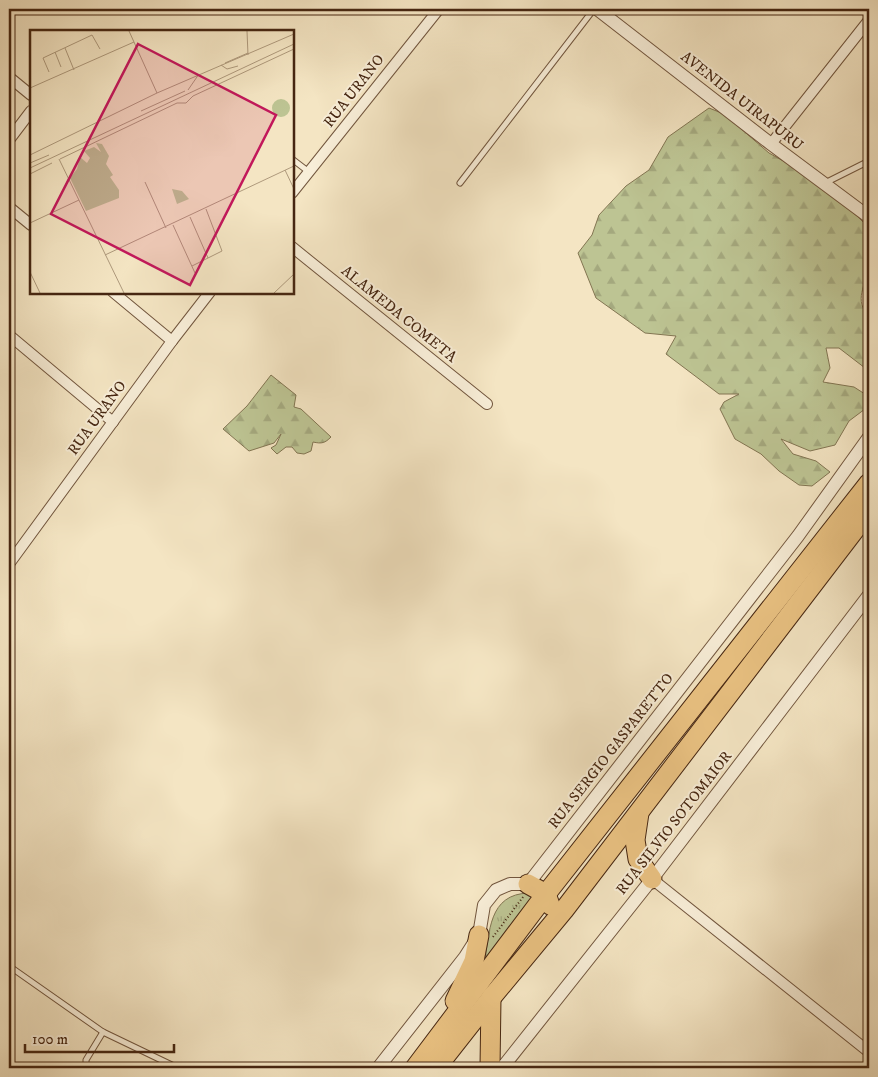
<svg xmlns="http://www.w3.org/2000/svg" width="878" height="1077" font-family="'IM FELL DW Pica',serif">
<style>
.grass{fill:url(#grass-tufts);stroke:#827552}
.forest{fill:url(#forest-firs);stroke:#827552}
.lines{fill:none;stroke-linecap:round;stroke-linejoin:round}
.service-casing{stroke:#72563e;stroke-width:7}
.minor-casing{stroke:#72563e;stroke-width:12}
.tertiary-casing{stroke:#72563e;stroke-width:14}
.motorway-casing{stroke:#462611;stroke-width:21}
.path{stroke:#462611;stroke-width:2;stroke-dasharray:1 2.5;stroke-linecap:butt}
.service{stroke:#f8eed8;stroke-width:5}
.minor{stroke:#f8eed8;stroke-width:10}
.tertiary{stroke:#f8eed8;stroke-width:12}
.motorway{stroke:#eac282;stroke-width:19}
.labels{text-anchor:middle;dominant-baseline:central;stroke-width:4;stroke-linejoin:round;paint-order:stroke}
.street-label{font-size:15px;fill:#462611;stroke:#f8eed8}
.inset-road{fill:none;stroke:#ae997c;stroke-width:1}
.view{fill:#c2185b;fill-opacity:0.15;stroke:#c2185b;stroke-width:2.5}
.inset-edge{fill:none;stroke:#462611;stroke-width:2.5}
</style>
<defs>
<pattern id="grass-tufts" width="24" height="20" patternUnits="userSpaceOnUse" patternTransform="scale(1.25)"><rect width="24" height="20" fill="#bdc493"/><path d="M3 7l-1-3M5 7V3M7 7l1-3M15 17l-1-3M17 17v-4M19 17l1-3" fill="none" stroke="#a4a87e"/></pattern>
<pattern id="forest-firs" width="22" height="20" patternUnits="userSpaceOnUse" patternTransform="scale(1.25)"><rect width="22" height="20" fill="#bdc493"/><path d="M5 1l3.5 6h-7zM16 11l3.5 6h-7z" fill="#a4a87e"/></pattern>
</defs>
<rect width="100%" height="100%" fill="#f4e5c3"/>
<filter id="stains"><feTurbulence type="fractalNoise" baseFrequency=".004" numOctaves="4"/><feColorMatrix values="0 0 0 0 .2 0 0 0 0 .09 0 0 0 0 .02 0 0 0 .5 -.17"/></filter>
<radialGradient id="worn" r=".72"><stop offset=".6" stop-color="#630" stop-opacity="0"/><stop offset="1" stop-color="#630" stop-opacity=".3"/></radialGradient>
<!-- grass -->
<path class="grass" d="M529 893 537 897 484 964C490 932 488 894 529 893Z"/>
<!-- forest -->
<g class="forest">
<path d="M709 108 724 114 769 153 810 176 857 216 869 228C869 241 871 256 869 268 866 284 853 301 869 316L868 340 869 365 865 368 839 348H826L830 368 823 382 854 387 868 396 869 406 849 421 835 445 810 451 781 439 793 454 816 461 830 472 812 486 799 485 779 471 761 454 735 439 720 409 724 402 739 394H719L666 354 676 336 645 333 596 298 578 253 592 235 599 215 626 186 649 170 668 137Z"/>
<path d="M271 375 296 395 294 407 301 409 331 437C325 443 322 444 313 442L311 451 304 454 297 453 292 447H286L277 454 271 448 276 445 281 434 274 443 249 451 223 429 247 406Z"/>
</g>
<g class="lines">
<!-- service casing -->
<g class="service-casing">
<g id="service">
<polyline points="292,159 309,172"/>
<polyline points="460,183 594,9"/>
<polyline points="825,183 869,161"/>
<polyline points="9,966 103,1032 178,1068"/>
<polyline points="86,1068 86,1060 103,1032"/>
</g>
</g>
<!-- minor casing -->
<g class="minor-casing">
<g id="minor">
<polyline points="9,77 31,95"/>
<polyline points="9,140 31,111"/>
<polyline points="771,144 869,20"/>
<polyline points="292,193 439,9"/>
<polyline points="9,207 31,225"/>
<polyline points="292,247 487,404"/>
<polyline points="113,292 172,341"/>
<polyline points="9,335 113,422"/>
<polyline points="9,564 172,341 210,292"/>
<polyline points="652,879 869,1052"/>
</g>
</g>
<!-- tertiary casing -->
<g class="tertiary-casing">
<g id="tertiary">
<polyline points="597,9 771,144 869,217"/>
<polyline points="378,1068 465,957 479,935 484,905 496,890 510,884 528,884 798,536 869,437"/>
<polyline points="502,1068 652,879 869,595"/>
</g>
</g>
<!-- motorway casing -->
<g class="motorway-casing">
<g id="motorway">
<polyline points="639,813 635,840 638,859 652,879"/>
<polyline points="528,884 546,894 550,905"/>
<polyline points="455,1001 474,961 479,935"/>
<polyline points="415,1068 546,894 869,483"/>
<polyline points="436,1068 491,998 564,910 869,511"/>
<polyline points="490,1068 491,998 493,995"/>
</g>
</g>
<!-- path -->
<polyline class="path" points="493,937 523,897"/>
<!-- service -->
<use href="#service" class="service"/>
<!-- minor -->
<use href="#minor" class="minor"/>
<!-- tertiary -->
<use href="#tertiary" class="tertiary"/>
<!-- motorway -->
<use href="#motorway" class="motorway"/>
</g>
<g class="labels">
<!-- street labels -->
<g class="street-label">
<text transform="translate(354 91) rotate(-52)">RUA URANO</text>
<text transform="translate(742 101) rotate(38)">AVENIDA UIRAPURU</text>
<text transform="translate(399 314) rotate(39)">ALAMEDA COMETA</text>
<text transform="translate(97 418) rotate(-54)">RUA URANO</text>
<text transform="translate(611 751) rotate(-52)">RUA SERGIO GASPARETTO</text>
<text transform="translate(674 823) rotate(-52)">RUA SILVIO SOTOMAIOR</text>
</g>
</g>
<!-- overview -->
<g transform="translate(30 30)">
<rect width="264" height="264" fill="#f4e5c3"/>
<path d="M242 78a9 9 0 1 1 18 0a9 9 0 1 1-18 0ZM66 113 72 114 79 126 76 134 83 145 80 147 89 160V168L56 181 40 148 47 139 50 127 57 133 60 128 54 121 64 117 71 122ZM142 159 152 161 159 169 147 174Z" fill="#bdc493"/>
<path class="inset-road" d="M99 1 127 63M217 1 218 25M35 18 44 40M25 22 31 37M195 33 218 23M191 35 197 39 208 36M19 42 13 28 62 5 70 19M0 58 104 12M158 60 169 44M111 81 155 61M0 125 127 63 264 4M29 129 94 263M30 129 147 73H156L163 66 264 19M0 133 19 125M0 138 264 14M255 140 264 159M0 144 22 133M115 152 136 198M160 187 178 228M0 193 49 170M143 195 165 243M75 225 264 136M162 236 192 221 176 179M0 242 10 263M244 263 264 244"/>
<path class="view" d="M108 14 246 85 160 255 21 184Z"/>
<rect width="264" height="264" class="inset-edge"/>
</g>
<!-- margin -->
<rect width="878" height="1077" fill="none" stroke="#f4e5c3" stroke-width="30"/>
<rect x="10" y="10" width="858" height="1057" fill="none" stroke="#462611" stroke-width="2.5"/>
<rect x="15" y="15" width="848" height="1047" fill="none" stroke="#462611"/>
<!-- scale -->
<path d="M25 1044v8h149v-8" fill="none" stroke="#462611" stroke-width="2.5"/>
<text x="32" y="1044" font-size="15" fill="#462611" stroke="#f8eed8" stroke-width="4" paint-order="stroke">100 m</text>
<rect width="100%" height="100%" filter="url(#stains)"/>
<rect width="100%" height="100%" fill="url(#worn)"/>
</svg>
